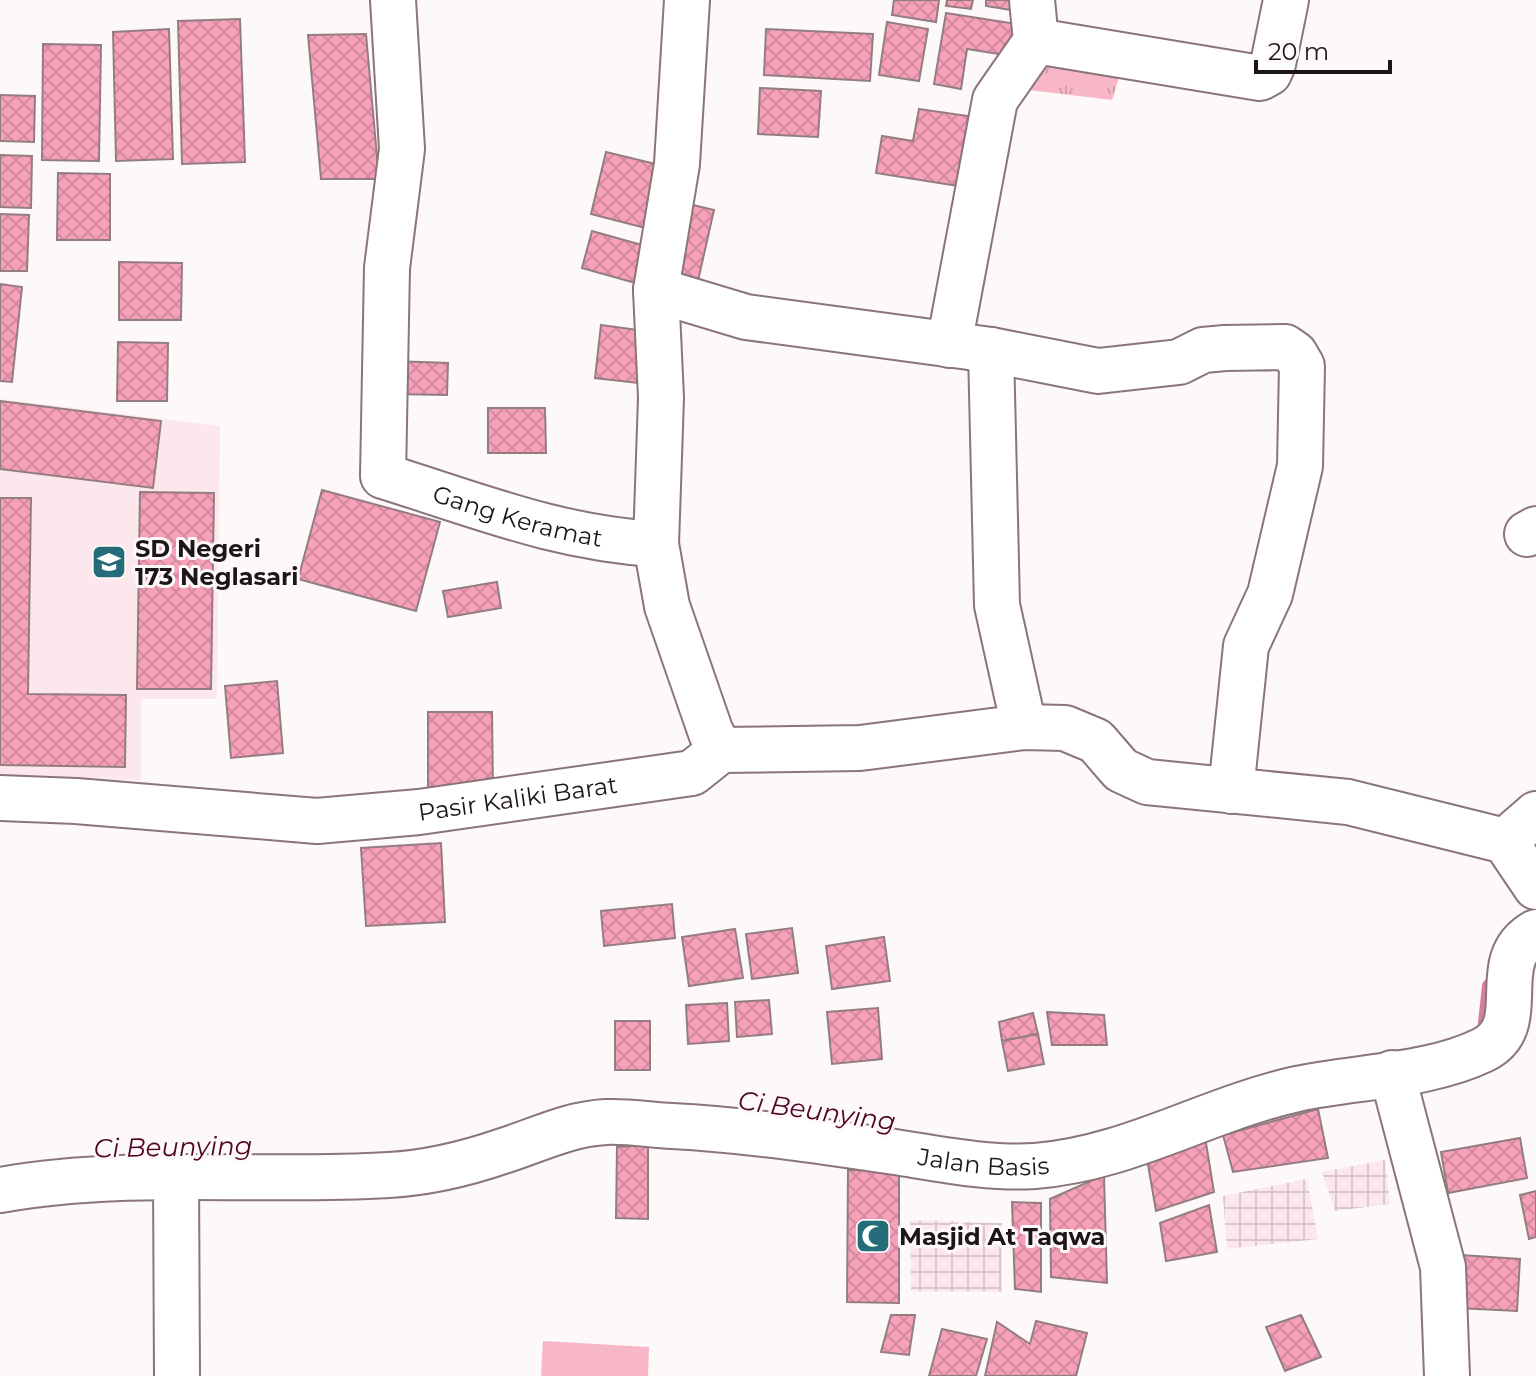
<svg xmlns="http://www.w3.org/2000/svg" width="1536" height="1376" font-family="Montserrat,sans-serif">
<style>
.built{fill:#fce8ec}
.industrial{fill:url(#industrial-grid)}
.grass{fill:#f7b7c7}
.park{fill:url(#park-tufts)}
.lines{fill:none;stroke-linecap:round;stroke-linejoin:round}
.stream{stroke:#d38098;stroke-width:14}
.building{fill:url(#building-cross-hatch);stroke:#947d82;stroke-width:2}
.street-casing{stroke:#8b747a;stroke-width:48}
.street{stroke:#fff;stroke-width:44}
.labels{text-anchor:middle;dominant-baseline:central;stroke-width:6;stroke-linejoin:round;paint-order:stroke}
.street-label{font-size:24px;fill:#1d1517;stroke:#fdf8f9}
.poi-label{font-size:24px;font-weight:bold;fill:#1d1517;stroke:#fdf8f9;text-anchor:start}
.water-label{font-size:26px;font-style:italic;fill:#500426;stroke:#fdf8f9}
</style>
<defs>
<pattern id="industrial-grid" width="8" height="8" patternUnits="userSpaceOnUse" patternTransform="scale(2)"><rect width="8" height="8" fill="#fce8ec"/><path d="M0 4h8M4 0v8" fill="none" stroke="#d8c6ca"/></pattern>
<pattern id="park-tufts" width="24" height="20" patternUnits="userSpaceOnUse" patternTransform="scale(2)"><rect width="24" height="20" fill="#f7b7c7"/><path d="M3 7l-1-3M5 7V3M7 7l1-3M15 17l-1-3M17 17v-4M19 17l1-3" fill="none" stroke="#d39caa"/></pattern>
<pattern id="building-cross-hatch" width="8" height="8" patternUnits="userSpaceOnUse" patternTransform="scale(2)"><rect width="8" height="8" fill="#f7a1b9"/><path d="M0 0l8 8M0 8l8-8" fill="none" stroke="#d38a9e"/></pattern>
</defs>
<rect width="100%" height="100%" fill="#fdf8f9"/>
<!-- built -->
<polygon class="built" points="0,399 220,426 217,699 141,699 141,780 0,778"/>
<!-- industrial -->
<g class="industrial">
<polygon points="1385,1160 1390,1204 1335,1211 1322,1172"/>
<polygon points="1307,1179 1318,1239 1227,1249 1223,1196"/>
<polygon points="910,1220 1002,1223 1002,1292 911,1291"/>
</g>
<!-- grass -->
<polygon class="grass" points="543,1341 649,1347 648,1376 541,1376"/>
<!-- park -->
<polygon class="park" points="1044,52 1125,58 1112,100 1029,90"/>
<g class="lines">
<!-- stream -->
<polyline class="stream" points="1484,1032 1489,986"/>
</g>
<!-- building -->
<g class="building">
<polygon points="894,0 939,0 936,22 892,15"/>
<polygon points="947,0 973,0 971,9 946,6"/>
<polygon points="986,0 1018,0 1017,11 986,6"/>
<polygon points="946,13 1023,25 1018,57 967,49 961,89 934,84"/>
<polygon points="240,19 245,162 182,164 178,21"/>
<polygon points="887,22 928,29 919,81 879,75"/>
<polygon points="169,29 173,159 116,161 113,32"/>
<polygon points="766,29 873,34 870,81 764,75"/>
<polygon points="366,34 379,179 321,179 308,35"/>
<polygon points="43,44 101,45 99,161 42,160"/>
<polygon points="760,88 821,91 818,137 758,134"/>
<polygon points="0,95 35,96 34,142 0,141"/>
<polygon points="919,109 982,118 971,188 876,173 882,136 913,141"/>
<polygon points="606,152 672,168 657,231 591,214"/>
<polygon points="0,155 32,156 31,208 0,207"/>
<polygon points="58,173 110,174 110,240 57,240"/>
<polygon points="676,201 714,210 695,294 658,286"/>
<polygon points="0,214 29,215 27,271 0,271"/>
<polygon points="592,231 656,249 646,286 582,268"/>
<polygon points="119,262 182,263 181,320 119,320"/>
<polygon points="0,284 22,287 12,382 0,381"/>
<polygon points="601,325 653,332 647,384 595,378"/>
<polygon points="118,342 168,343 167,401 117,401"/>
<polygon points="392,361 448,363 447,395 391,394"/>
<polygon points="0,401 161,421 153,488 0,469"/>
<polygon points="488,408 545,408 546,453 488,453"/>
<polygon points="322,490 440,522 416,611 298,579"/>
<polygon points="140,492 214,493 211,689 137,689"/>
<polygon points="0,498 31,498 28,694 126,695 125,767 0,765"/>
<polygon points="497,582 501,608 448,617 443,591"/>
<polygon points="277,681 283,753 231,758 225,686"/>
<polygon points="428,712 492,712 493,791 428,792"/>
<polygon points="441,843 445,922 366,926 361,848"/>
<polygon points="672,904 675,938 604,946 601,911"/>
<polygon points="792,928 798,973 752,979 746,934"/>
<polygon points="735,929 743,978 689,986 682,937"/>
<polygon points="884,937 890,981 832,989 826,946"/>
<polygon points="769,1000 772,1034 737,1037 735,1002"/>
<polygon points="727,1003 729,1041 688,1044 686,1005"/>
<polygon points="878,1008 882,1059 832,1064 827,1012"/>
<polygon points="1047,1012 1104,1015 1107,1045 1052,1045"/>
<polygon points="1033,1013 1038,1034 1002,1041 999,1022"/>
<rect x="615" y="1021" width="35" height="49"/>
<polygon points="1038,1034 1044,1064 1008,1071 1002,1041"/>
<polygon points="1318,1109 1328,1158 1233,1172 1223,1135"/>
<polygon points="1205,1137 1214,1192 1156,1211 1147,1159"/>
<polygon points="1520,1138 1527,1178 1448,1193 1441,1152"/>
<polygon points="648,1145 648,1219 616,1218 617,1147"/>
<polygon points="848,1170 899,1171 899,1303 847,1302"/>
<polygon points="1104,1175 1107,1283 1051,1277 1050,1199"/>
<polygon points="1536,1191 1536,1237 1529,1239 1520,1195"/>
<polygon points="1012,1202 1041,1203 1041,1292 1015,1289"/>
<polygon points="1209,1205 1217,1252 1166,1261 1160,1223"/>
<polygon points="1461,1255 1520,1259 1517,1311 1458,1308"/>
<polygon points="891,1315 915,1315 909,1355 881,1352"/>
<polygon points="1301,1315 1321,1357 1285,1371 1266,1327"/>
<polygon points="1036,1321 1087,1333 1076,1376 985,1376 997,1322 1030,1344"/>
<polygon points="942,1329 987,1339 976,1376 929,1376"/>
</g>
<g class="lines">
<!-- street casing -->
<g class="street-casing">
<g id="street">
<path id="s1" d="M393 0 402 149 387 268 383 476C477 505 556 538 656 544"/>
<polyline points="687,0 677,164 656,290 661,398 656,544 667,606 711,733 721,750"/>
<polyline points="1036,41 1260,78 1269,73 1273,64 1286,0"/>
<polyline points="656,290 746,317 991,350 1098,371 1179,362 1203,350 1225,348 1285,347 1295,354 1302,366 1300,466 1270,594 1246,646 1231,791"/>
<polyline points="949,345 995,100 1036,41 1032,0"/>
<polyline points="991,350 997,605 1024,727"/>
<polyline points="1527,534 1536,529"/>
<path id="s2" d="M0 798 76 801 317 821 419 812 692 773 721 750 860 748 1024 727 1065 728 1096 741 1121 770 1147 782 1348 802 1505 841 1536 887"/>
<polyline points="1505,841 1536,814"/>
<polyline points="1392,1073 1443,1267 1447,1376"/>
<polyline points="176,1175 177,1376"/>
<path id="s3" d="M0 1190C129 1167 259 1183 389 1175 426 1173 468 1163 503 1151 538 1140 568 1124 606 1122 628 1121 651 1125 672 1126 747 1130 821 1141 895 1152 940 1159 989 1169 1035 1166 1128 1159 1207 1109 1297 1089 1357 1076 1427 1077 1483 1050 1534 1025 1484 961 1536 932"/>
</g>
</g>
<!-- street -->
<use href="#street" class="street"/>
</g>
<!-- icons -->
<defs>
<g id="school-square" transform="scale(1.8)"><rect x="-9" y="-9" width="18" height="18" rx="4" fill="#246c79" stroke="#fdf8f9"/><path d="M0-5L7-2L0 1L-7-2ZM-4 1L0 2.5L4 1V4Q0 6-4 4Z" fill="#fff"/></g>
<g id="mosque-square" transform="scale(1.8)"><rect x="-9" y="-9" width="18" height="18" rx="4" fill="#246c79" stroke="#fdf8f9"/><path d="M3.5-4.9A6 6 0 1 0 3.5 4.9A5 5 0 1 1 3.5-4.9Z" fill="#fff"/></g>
</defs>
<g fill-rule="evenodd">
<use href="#school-square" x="109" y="562"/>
<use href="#mosque-square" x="873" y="1236"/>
</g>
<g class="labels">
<!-- street labels -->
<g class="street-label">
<text stroke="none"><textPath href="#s1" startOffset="618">Gang Keramat</textPath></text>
<text stroke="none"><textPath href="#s2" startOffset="520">Pasir Kaliki Barat</textPath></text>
<text stroke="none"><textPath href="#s3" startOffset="994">Jalan Basis</textPath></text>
</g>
<!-- poi labels -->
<g class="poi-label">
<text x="135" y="548">SD Negeri<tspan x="135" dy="28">173 Neglasari</tspan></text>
<text x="899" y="1236">Masjid At Taqwa</text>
</g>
<!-- water labels -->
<g class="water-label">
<text transform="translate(817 1111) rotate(8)">Ci Beunying</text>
<text transform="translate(173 1147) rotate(-1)">Ci Beunying</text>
</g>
</g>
<!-- scale -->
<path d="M1256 60v12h134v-12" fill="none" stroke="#1d1517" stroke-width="4"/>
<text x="1268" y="60" font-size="24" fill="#1d1517" stroke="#fdf8f9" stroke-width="6" paint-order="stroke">20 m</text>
</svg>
